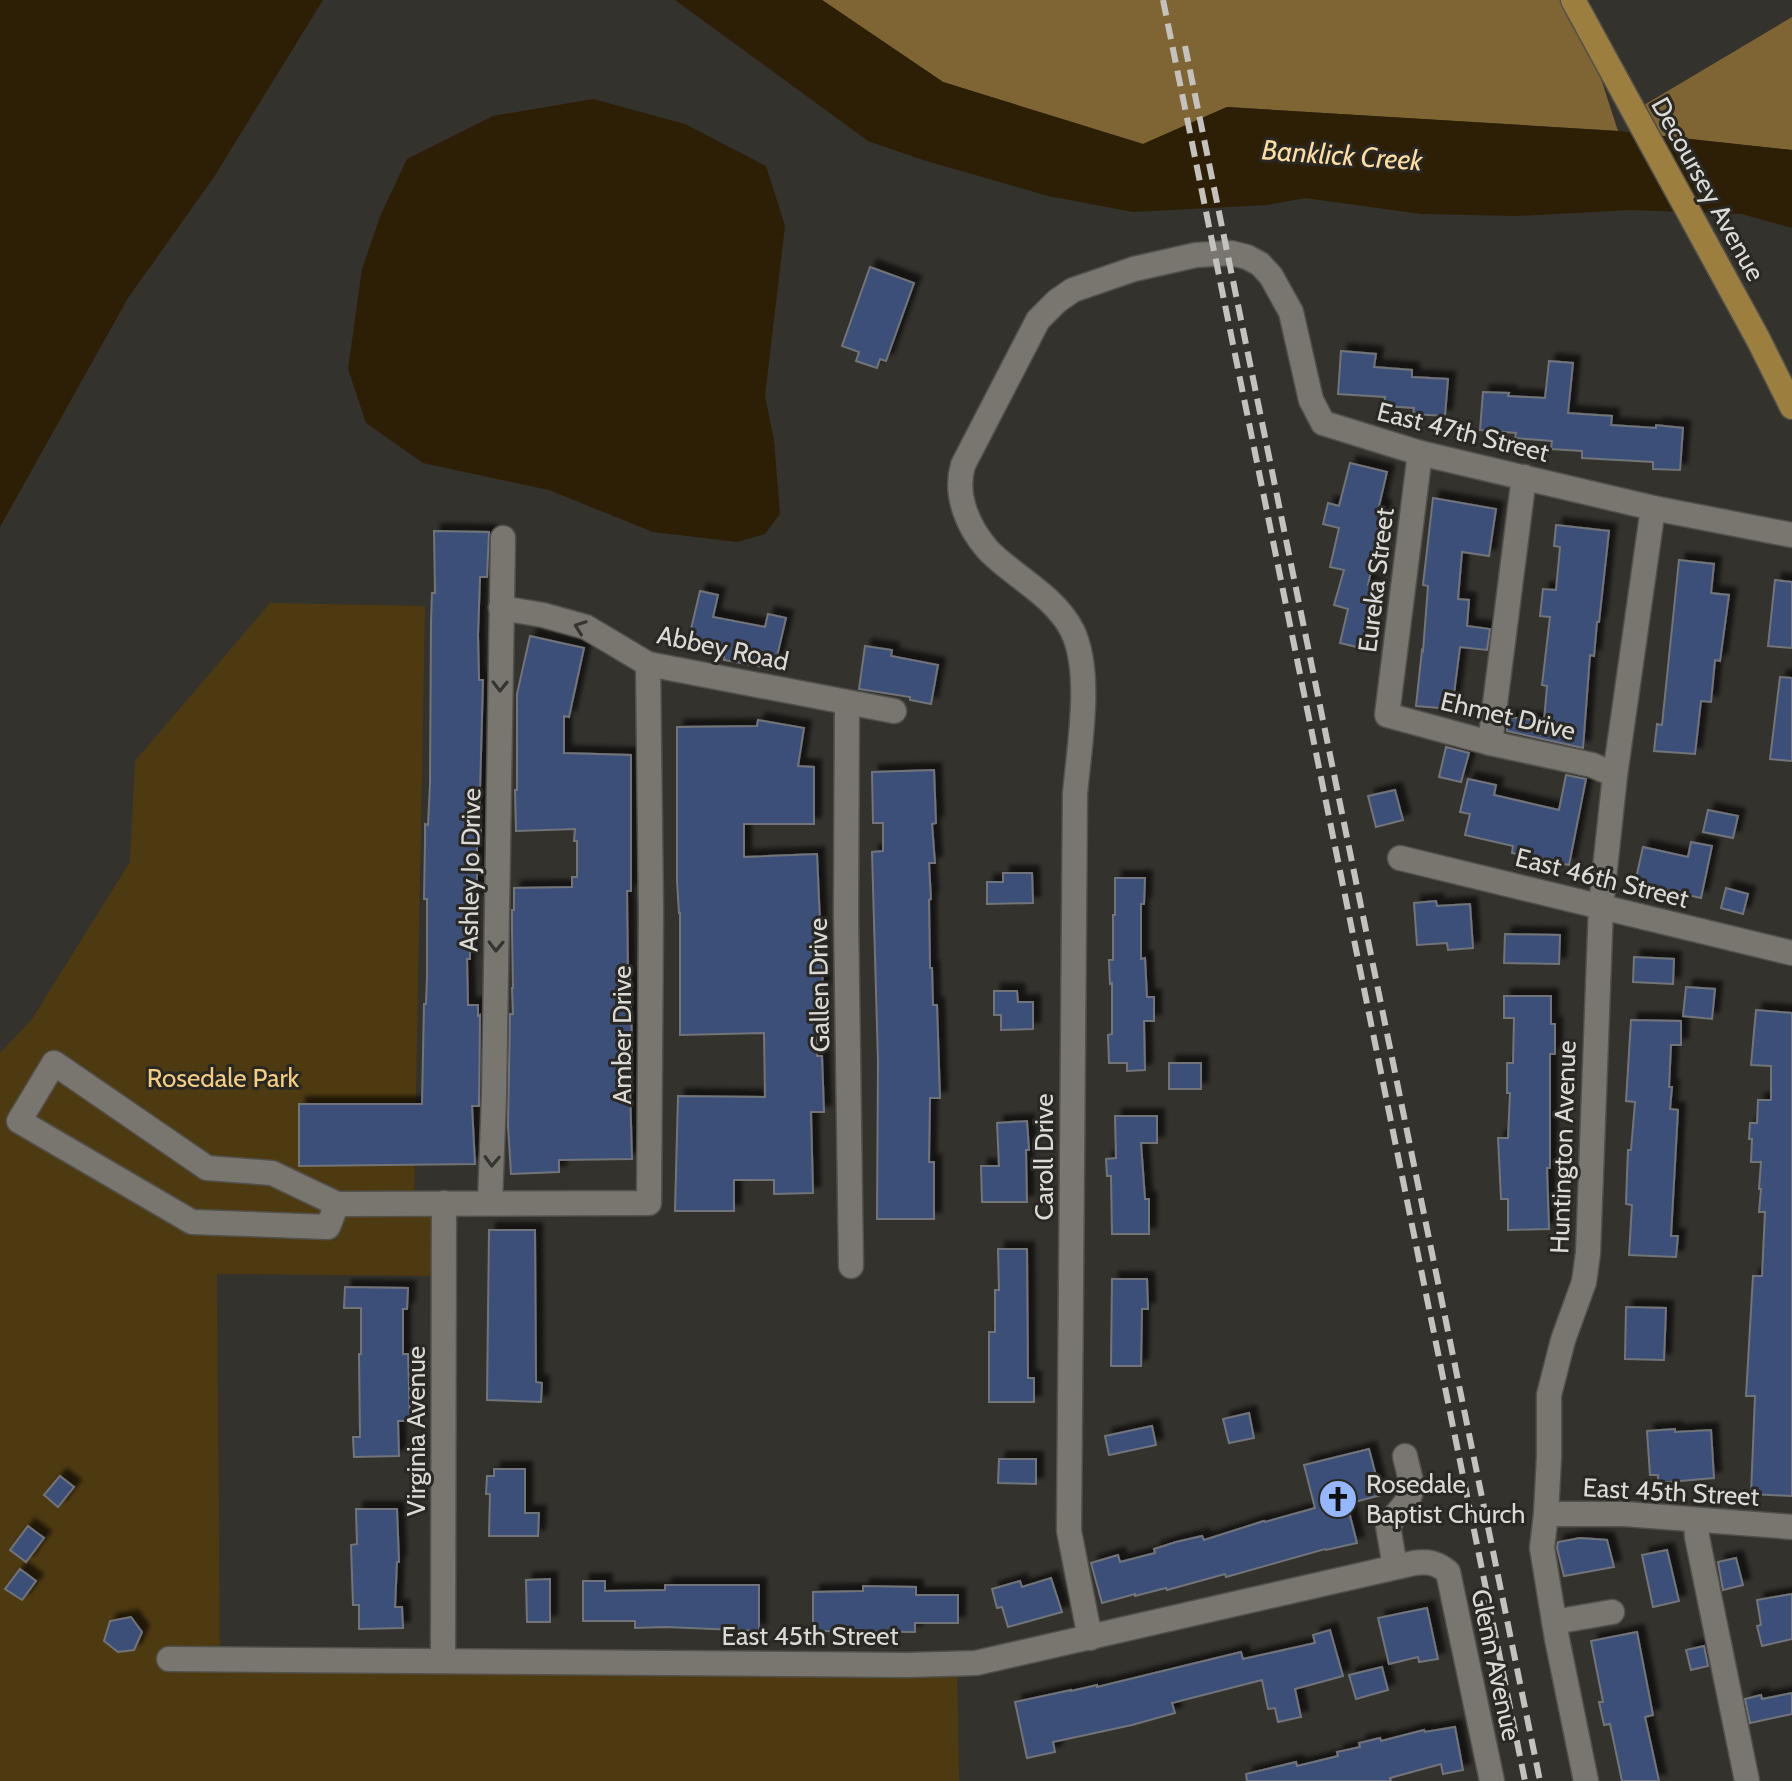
<svg xmlns="http://www.w3.org/2000/svg" width="1792" height="1781" font-family="Cabin,sans-serif">
<style>
.green{fill:#4e3a11}
.forest{fill:#7f6534}
.water{fill:#2c1f05}
.building{fill:#3b4f79;stroke:#717479;stroke-width:2;filter:url(#shadow)}
.lines{fill:none;stroke-linecap:round;stroke-linejoin:round}
.minor-casing{stroke:#52504b;stroke-width:27}
.major-casing{stroke:#52504b;stroke-width:27}
.minor{stroke:#797670;stroke-width:24}
.major{stroke:#9c7f3e;stroke-width:24}
.rail{stroke:#c4c2be;stroke-width:6;stroke-dasharray:16 8;stroke-linecap:butt}
.oneway{stroke:#36342f}
.labels{text-anchor:middle;dominant-baseline:central;stroke-width:6;stroke-linejoin:round;paint-order:stroke}
.street-label{font-size:26px;fill:#dcdad7;stroke:#2a2823}
.park-label{font-size:26px;fill:#f5cc81;stroke:#2a2823}
.poi-label{font-size:26px;fill:#dcdad7;stroke:#2a2823;text-anchor:start}
.water-label{font-size:28px;font-style:italic;fill:#fedda2;stroke:#2a2823}
</style>
<defs>
<filter id="shadow"><feDropShadow dx="7" dy="-7" stdDeviation="2" flood-color="#0009"/></filter>
</defs>
<rect width="100%" height="100%" fill="#34322d"/>
<!-- green -->
<polygon class="green" points="270,603 425,606 414,1202 444,1203 445,1276 217,1274 220,1659 957,1663 959,1781 0,1781 0,1053 32,1019 130,862 135,761"/>
<!-- forest -->
<g class="forest">
<polygon points="822,0 1573,0 1579,11 1618,131 1227,107 1143,144 943,82"/>
<polygon points="1792,17 1792,150 1647,135 1634,111"/>
</g>
<!-- water -->
<g class="water">
<polygon points="0,0 323,0 214,177 128,298 0,527"/>
<polygon points="675,0 822,0 943,82 1143,144 1227,107 1618,131 1792,150 1792,228 1742,214 1631,210 1518,216 1421,214 1305,198 1267,205 1133,212 1048,196 923,160 868,141"/>
<polygon points="593,99 685,124 766,166 785,226 765,396 774,440 780,514 765,534 737,542 653,532 549,490 423,463 366,423 348,369 362,269 381,214 407,159 493,116"/>
</g>
<!-- building -->
<g class="building">
<polygon points="870,267 914,283 886,361 880,359 877,368 856,361 859,352 842,346"/>
<polygon points="1341,351 1376,354 1374,367 1412,370 1412,377 1448,379 1445,416 1413,414 1414,408 1384,406 1385,397 1338,394"/>
<polygon points="1549,361 1573,363 1568,413 1612,416 1611,425 1656,428 1656,425 1683,428 1680,470 1653,469 1653,462 1582,458 1582,451 1551,449 1552,441 1515,438 1516,433 1480,430 1483,392 1509,393 1508,396 1545,398"/>
<polygon points="1350,463 1387,472 1379,506 1384,507 1375,543 1377,543 1368,585 1376,587 1368,620 1372,621 1365,649 1340,643 1348,609 1334,605 1344,570 1330,567 1339,528 1323,524 1328,503 1339,506"/>
<polygon points="1433,498 1496,509 1489,556 1462,552 1458,599 1469,600 1467,626 1490,629 1487,650 1460,647 1452,709 1416,706 1422,650 1423,651 1428,586 1423,585"/>
<polygon points="1556,525 1609,531 1599,622 1597,622 1594,656 1590,655 1583,748 1507,731 1508,717 1544,721 1547,686 1542,685 1550,617 1540,616 1543,589 1556,590 1560,547 1554,546"/>
<polygon points="434,531 489,532 487,577 480,577 478,635 479,680 483,680 479,827 481,827 481,843 477,843 477,900 470,900 470,959 467,959 468,1005 478,1005 478,1016 480,1015 479,1106 472,1106 475,1164 299,1166 299,1104 422,1104 424,1004 426,1004 427,977 427,899 424,899 425,841 425,824 428,825 430,784 431,622 432,593 435,593"/>
<polygon points="1679,560 1714,564 1711,593 1729,595 1720,661 1715,660 1711,702 1701,701 1695,754 1654,751 1657,724 1662,725"/>
<polygon points="1775,580 1792,582 1792,648 1768,646"/>
<polygon points="700,591 718,595 713,617 765,627 768,614 786,618 774,669 724,660 724,656 687,646"/>
<polygon points="530,636 584,648 569,717 564,716 564,753 631,755 631,891 627,891 628,977 630,977 632,1041 631,1087 630,1087 632,1159 559,1160 559,1172 511,1174 508,1126 510,1014 513,1014 512,988 513,988 512,930 512,910 514,910 514,888 572,887 572,877 577,877 577,841 574,841 575,829 516,831 515,790 517,790 517,694"/>
<polygon points="865,646 892,650 891,656 938,665 931,704 910,700 910,697 859,689"/>
<polygon points="1780,677 1792,678 1792,761 1770,759"/>
<polygon points="758,720 804,728 798,766 814,767 814,824 744,824 744,857 817,854 823,990 818,990 817,1056 822,1056 824,1112 811,1112 813,1193 774,1194 774,1180 734,1180 734,1211 675,1211 678,1096 765,1097 764,1033 680,1035 680,913 679,913 677,881 677,727 757,726"/>
<polygon points="1446,747 1469,753 1461,782 1439,777"/>
<polygon points="934,770 936,823 932,824 935,863 929,863 931,899 929,900 930,968 932,968 933,1005 937,1005 940,1098 930,1098 929,1162 934,1162 934,1219 877,1219 878,1061 872,852 883,851 883,823 873,823 872,772"/>
<polygon points="1566,775 1586,779 1569,865 1512,853 1513,846 1465,835 1470,814 1460,812 1468,779 1496,785 1494,795 1559,810"/>
<polygon points="1395,790 1403,820 1376,827 1368,796"/>
<polygon points="1708,810 1738,816 1733,838 1703,832"/>
<polygon points="1691,842 1712,846 1701,898 1635,883 1643,847 1688,857"/>
<polygon points="1003,873 1032,873 1033,903 987,904 987,882 1003,882"/>
<polygon points="1115,878 1145,878 1144,904 1141,904 1141,959 1145,958 1147,997 1154,997 1154,1021 1144,1021 1145,1070 1127,1071 1127,1063 1109,1063 1108,1035 1112,1034 1112,983 1110,984 1109,960 1113,960 1113,915 1115,915"/>
<polygon points="1726,888 1748,894 1743,914 1721,908"/>
<polygon points="1436,901 1437,906 1470,904 1473,948 1448,950 1447,943 1417,945 1414,903"/>
<polygon points="1505,934 1560,935 1559,964 1504,963"/>
<polygon points="1634,957 1674,959 1673,984 1633,982"/>
<polygon points="1686,987 1715,989 1712,1019 1683,1016"/>
<polygon points="994,991 1017,991 1018,1002 1033,1002 1033,1029 1001,1030 1001,1015 994,1015"/>
<polygon points="1504,996 1551,996 1551,1024 1555,1024 1555,1054 1550,1054 1550,1168 1547,1168 1549,1229 1508,1230 1508,1199 1501,1199 1498,1138 1508,1138 1510,1093 1507,1093 1507,1063 1513,1063 1514,1018 1504,1018"/>
<polygon points="1756,1010 1792,1013 1792,1496 1751,1494 1755,1396 1746,1396 1753,1276 1762,1276 1765,1212 1759,1212 1761,1189 1759,1189 1761,1162 1751,1162 1752,1139 1749,1139 1750,1123 1757,1123 1758,1100 1771,1100 1771,1066 1751,1065"/>
<polygon points="1631,1020 1681,1021 1681,1045 1671,1045 1669,1087 1672,1087 1670,1109 1678,1110 1671,1236 1678,1236 1676,1257 1629,1255 1632,1205 1626,1204 1627,1174 1628,1150 1631,1150 1635,1102 1626,1101"/>
<rect x="1169" y="1063" width="32" height="26"/>
<polygon points="1115,1116 1157,1116 1157,1143 1141,1143 1145,1199 1149,1199 1149,1234 1112,1234 1111,1176 1107,1176 1106,1159 1116,1158"/>
<polygon points="1027,1121 1029,1150 1026,1150 1027,1202 982,1202 981,1166 999,1166 997,1123"/>
<polygon points="489,1230 535,1230 536,1382 542,1383 541,1402 487,1400"/>
<polygon points="998,1249 1027,1249 1028,1378 1034,1378 1034,1402 989,1402 989,1332 995,1332 995,1290 999,1290"/>
<polygon points="1112,1279 1147,1279 1148,1309 1142,1309 1141,1366 1111,1366"/>
<polygon points="345,1287 408,1288 407,1309 403,1309 403,1354 408,1354 410,1421 398,1421 399,1456 354,1457 353,1437 360,1437 359,1354 361,1354 361,1308 344,1308"/>
<polygon points="1626,1307 1666,1308 1664,1360 1625,1359"/>
<polygon points="1249,1413 1254,1438 1229,1443 1223,1419"/>
<polygon points="1152,1426 1156,1445 1109,1455 1105,1436"/>
<polygon points="1675,1429 1675,1432 1711,1430 1714,1478 1658,1483 1658,1475 1650,1475 1647,1431"/>
<polygon points="1369,1449 1381,1495 1347,1504 1357,1543 1326,1550 1325,1549 1226,1577 1225,1574 1167,1590 1166,1588 1135,1596 1135,1594 1102,1603 1091,1563 1118,1555 1120,1562 1155,1553 1154,1549 1176,1542 1202,1536 1204,1540 1264,1521 1265,1522 1315,1508 1304,1465"/>
<polygon points="999,1459 1036,1459 1036,1484 998,1483"/>
<polygon points="494,1469 525,1469 525,1513 539,1513 538,1536 489,1536 490,1494 486,1494 487,1476 494,1476"/>
<polygon points="60,1476 74,1487 58,1507 44,1495"/>
<polygon points="356,1509 397,1509 399,1562 397,1562 395,1607 402,1607 403,1628 359,1629 359,1605 353,1605 351,1545 357,1544"/>
<polygon points="28,1526 44,1538 26,1562 10,1550"/>
<polygon points="1580,1538 1607,1540 1614,1567 1564,1576 1557,1548 1558,1542"/>
<polygon points="1667,1550 1679,1601 1653,1607 1642,1555"/>
<polygon points="1736,1558 1743,1585 1723,1590 1718,1562"/>
<polygon points="20,1569 36,1581 22,1600 5,1589"/>
<polygon points="1051,1578 1062,1612 1008,1627 1002,1607 997,1608 992,1589 1020,1581 1022,1587"/>
<polygon points="550,1579 550,1622 527,1622 526,1580"/>
<polygon points="583,1581 605,1581 605,1591 665,1590 665,1585 759,1585 759,1631 666,1627 635,1628 635,1621 583,1621"/>
<polygon points="863,1586 916,1587 916,1595 958,1595 958,1623 915,1623 915,1632 813,1631 813,1592 863,1591"/>
<polygon points="1792,1594 1792,1639 1762,1646 1757,1626 1761,1625 1757,1600"/>
<polygon points="1427,1608 1438,1659 1419,1662 1418,1657 1389,1664 1378,1618"/>
<polygon points="131,1617 142,1632 134,1650 118,1652 104,1641 110,1621"/>
<polygon points="1330,1630 1343,1676 1295,1689 1301,1717 1278,1722 1275,1708 1268,1709 1262,1680 1172,1703 1175,1713 1132,1725 1053,1742 1055,1752 1027,1758 1015,1702 1071,1690 1071,1691 1097,1685 1097,1687 1241,1652 1243,1659 1315,1643 1313,1635"/>
<polygon points="1637,1632 1653,1715 1645,1717 1659,1781 1622,1781 1610,1724 1604,1725 1599,1702 1603,1702 1591,1641"/>
<polygon points="1704,1646 1708,1666 1691,1670 1686,1650"/>
<polygon points="1382,1667 1388,1690 1356,1699 1349,1675"/>
<polygon points="1792,1693 1792,1714 1750,1723 1745,1699 1761,1695 1762,1699"/>
<polygon points="1455,1727 1463,1770 1443,1774 1441,1764 1390,1778 1391,1781 1247,1781 1246,1774 1296,1762 1297,1766 1338,1756 1337,1752 1360,1747 1359,1743 1380,1738 1381,1741 1424,1730 1425,1732"/>
</g>
<g class="lines">
<!-- minor casing -->
<g class="minor-casing">
<g id="minor">
<polyline points="1420,453 1387,715 1490,743 1592,765 1615,775"/>
<polyline points="501,608 543,615 586,627 648,664 894,711"/>
<polyline points="847,703 846,915 851,1266"/>
<polyline points="1490,743 1524,477"/>
<polyline points="1400,858 1792,953"/>
<polyline points="490,1202 494,1095 503,538"/>
<polyline points="337,1204 328,1227 192,1222 19,1121 54,1063 207,1168 272,1173 337,1204 649,1203 651,910 648,664"/>
<polyline points="1546,1514 1625,1514 1792,1527"/>
<polyline points="1696,1520 1697,1537 1747,1781"/>
<path d="M1395 1567 1388 1526C1394 1515 1404 1508 1409 1497 1415 1486 1407 1468 1405 1456"/>
<polyline points="1554,1622 1612,1612"/>
<path d="M1090 1638 1069 1531 1075 794C1079 748 1093 672 1072 630 1054 595 1014 577 988 550 968 527 954 495 963 465L1038 320 1057 301 1073 290 1134 269 1196 255 1231 253 1247 257 1260 264 1271 276 1291 312 1311 400 1323 423 1420 453 1653 508 1792 535"/>
<path d="M169 1659 907 1665 976 1663 1414 1563C1429 1561 1437 1563 1448 1572L1492 1781"/>
<polyline points="443,1660 444,1203"/>
<polyline points="1586,1781 1557,1639 1542,1548 1546,1514 1549,1457 1549,1395 1563,1340 1584,1282 1588,1253 1601,906 1615,775 1653,508"/>
</g>
</g>
<!-- major casing -->
<g class="major-casing">
<polyline id="major" points="1573,0 1758,339 1792,407"/>
</g>
<!-- minor -->
<use href="#minor" class="minor"/>
<!-- major -->
<use href="#major" class="major"/>
<!-- rail -->
<g class="rail">
<polyline points="1163,0 1525,1781"/>
<polyline points="1185,46 1540,1781"/>
</g>
</g>
<!-- one-way arrows -->
<defs><path id="oneway-chevron" d="M-2-3.5L2.5 0L-2 3.5" fill="none" stroke-width="1.6" stroke-linecap="round" stroke-linejoin="round" transform="scale(2)"/></defs>
<g class="oneway">
<use href="#oneway-chevron" transform="translate(580 627) rotate(-160)"/>
<use href="#oneway-chevron" transform="translate(500 686) rotate(91)"/>
<use href="#oneway-chevron" transform="translate(496 946) rotate(91)"/>
<use href="#oneway-chevron" transform="translate(492 1161) rotate(92)"/>
</g>
<!-- icons -->
<defs>
<g id="church-disc" transform="scale(2)"><circle r="9.5" fill="#94b7fd" stroke="#2a2823"/><path d="M-1.2-6h2.4v3.5h3.3v2.4h-3.3V6h-2.4V-.1h-3.3v-2.4h3.3Z" fill="#111"/></g>
</defs>
<g fill-rule="evenodd">
<use href="#church-disc" x="1338" y="1499"/>
</g>
<g class="labels">
<!-- street labels -->
<g class="street-label">
<text transform="translate(1708 189) rotate(61)">Decoursey Avenue</text>
<text transform="translate(1463 432) rotate(14)">East 47th Street</text>
<text transform="translate(1376 580) rotate(-83)">Eureka Street</text>
<text transform="translate(723 648) rotate(12)">Abbey Road</text>
<text transform="translate(1508 716) rotate(13)">Ehmet Drive</text>
<text transform="translate(470 870) rotate(-89)">Ashley Jo Drive</text>
<text transform="translate(1602 878) rotate(14)">East 46th Street</text>
<text transform="translate(819 985) rotate(-91)">Gallen Drive</text>
<text transform="translate(622 1035) rotate(-90)">Amber Drive</text>
<text transform="translate(1563 1147) rotate(-88)">Huntington Avenue</text>
<text transform="translate(1044 1157) rotate(-90)">Caroll Drive</text>
<text transform="translate(416 1431) rotate(-90)">Virginia Avenue</text>
<text transform="translate(1671 1492) rotate(3)">East 45th Street</text>
<text x="810" y="1636">East 45th Street</text>
<text transform="translate(1496 1665) rotate(78)">Glenn Avenue</text>
</g>
<!-- park labels -->
<g class="park-label">
<text x="223" y="1078">Rosedale Park</text>
</g>
<!-- poi labels -->
<g class="poi-label">
<text x="1366" y="1484">Rosedale<tspan x="1366" dy="30">Baptist Church</tspan></text>
</g>
<!-- water labels -->
<g class="water-label">
<text transform="translate(1342 155) rotate(4)">Banklick Creek</text>
</g>
</g>
</svg>
